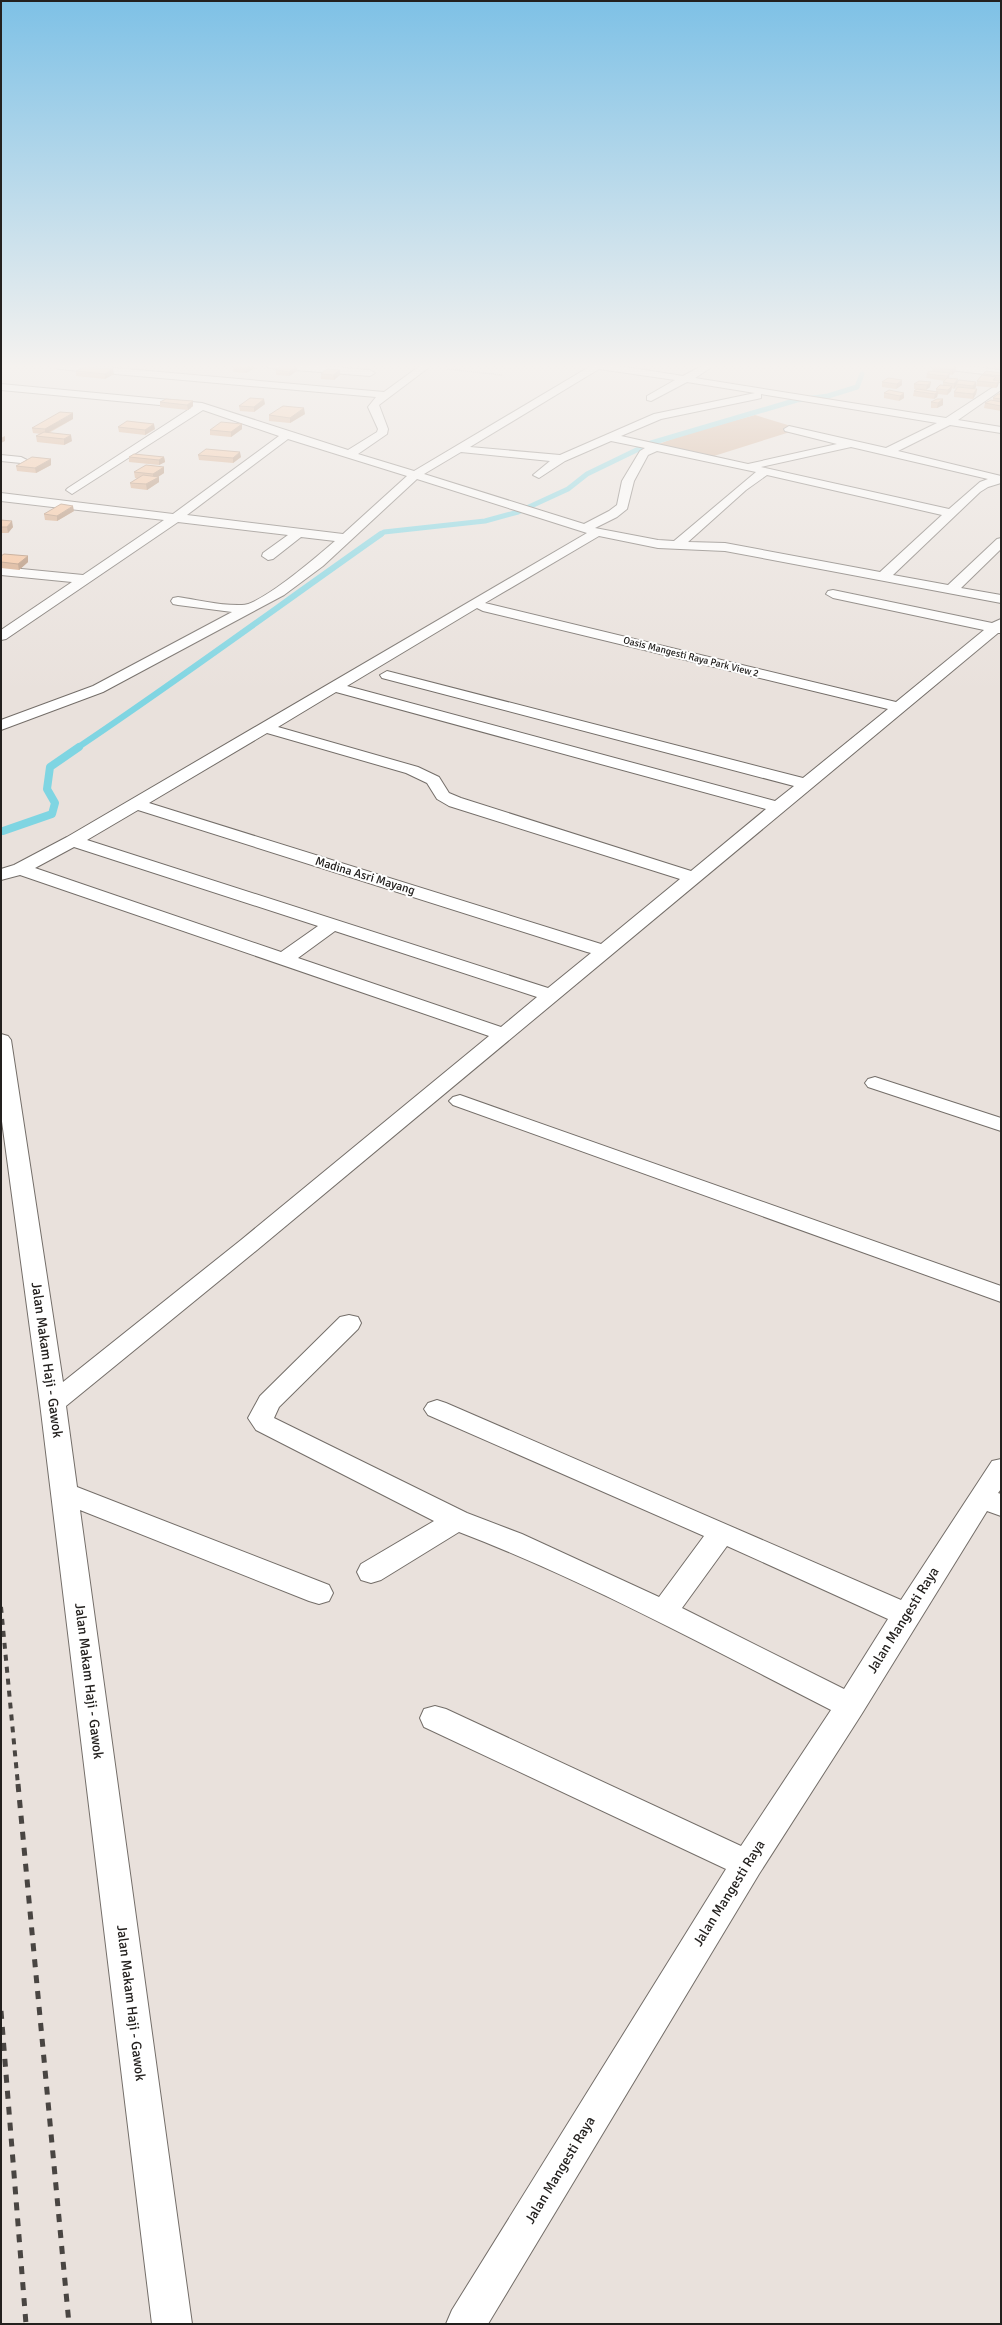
<svg xmlns="http://www.w3.org/2000/svg" width="1002" height="2325" font-family="Signika,sans-serif">
<style>
.green{fill:#cfa78a}
.lines{fill:none;stroke-linecap:round;stroke-linejoin:round}
.stream-far2{stroke:#7fd5e2;stroke-width:5}
.stream-far1{stroke:#7fd5e2;stroke-width:6}
.stream{stroke:#7fd5e2;stroke-width:8}
.minor-casing{stroke:#746e69;stroke-width:2}
.path{stroke:#918c88;stroke-width:1.5;stroke-dasharray:1 1;stroke-linecap:butt}
.minor{fill:#fff;fill-rule:evenodd}
.rail-far1{stroke:#494542;stroke-width:4;stroke-dasharray:6 6;stroke-linecap:butt}
.rail{stroke:#494542;stroke-width:5;stroke-dasharray:8 8;stroke-linecap:butt}
.wall{fill:#d4a37f}
.shaded-wall{fill:#ac8568}
.building{fill:#f6be94;stroke:#ac8568}
.labels{text-anchor:middle;dominant-baseline:central;stroke-width:4;stroke-linejoin:round;paint-order:stroke}
.far-street-label{font-size:10px;fill:#23201e;stroke:#fff}
.street-label{font-size:12px;fill:#23201e;stroke:#fff}
.near-street-label{font-size:14px;fill:#23201e;stroke:#fff}
</style>
<rect width="100%" height="100%" fill="#e9e1dc"/>
<!-- green -->
<polygon class="green" points="755,415 791,426 784,429 790,432 714,456 659,444 685,434"/>
<g class="lines">
<!-- stream-far2 -->
<polyline class="stream-far2" points="380,535 384,532 485,521 518,512 568,489 587,474 651,443 797,400 828,396 857,387 862,374"/>
<!-- stream-far1 -->
<path class="stream-far1" d="M77 748C180 679 280 605 381 534"/>
<!-- stream -->
<polyline class="stream" points="3,831 52,814 55,803 47,789 50,767 79,747"/>
<!-- minor casing -->
<g class="minor-casing">
<g id="minor">
<path d="M55 365H81L384 392 421 365H432L379 405 388 429 387 434 358 454 414 471 589 367 588 365H613L683 376 703 365H715L695 378 946 418 1001 382V390L958 420 1001 427V433L950 425 898 451 1001 476V483L988 487 980 492 893 575 948 585 997 539 1001 538V549L961 588 1001 595V603L725 551 658 548 599 536 485 603 896 702 984 630 833 598 826 594 828 591 833 590 992 623 1001 619V633H998L257 1250 66 1406 77 1487 329 1585 333 1593 329 1601 319 1604 309 1601 80 1510 192 2324H152L40 1403 1 1114V1034L8 1036 11 1040 63 1382 241 1240 489 1036 20 875 1 880V869L14 865 67 837 587 533 417 479 323 566 284 595 103 692 1 730V720L93 686 232 612 178 605 173 604 171 601 173 598 178 597C199 600 221 606 242 605 261 605 320 554 335 541L301 537 273 559 268 560 262 556 263 553 288 535 178 522 6 639 1 640V630L72 582 1 575V567L83 575 164 520 1 501V493L173 514 279 436 203 410 72 494 66 490 68 488 191 408 1 390V384L202 403 348 450 377 432 378 429 368 407 376 397 59 369 56 368ZM599 369 675 380 647 396V400L651 401 687 382 755 393 654 414 560 455 470 447ZM761 394 937 423 886 448 789 426 784 429 785 431 837 444 748 464 621 436 661 419 757 399 761 398ZM288 439 407 476 343 534 187 515ZM611 441 645 448 640 451 622 481 617 505 609 511 584 524 424 474 461 452 550 461 533 475 539 478 565 461ZM851 447 988 479 980 482 949 509 761 467ZM657 451 756 472 674 541 658 540 595 528 617 517 627 509 634 481 648 455ZM767 475 942 515 880 572 725 543 688 542 746 490ZM477 608 483 611 888 709 803 778 387 671 380 675 382 678 794 786 775 801 347 686ZM336 692 766 809 691 871 461 798 449 793 439 777 418 767 278 727ZM267 733 406 773 427 783 437 799 449 806 680 879 601 944 149 803ZM138 810 587 952 591 953 548 988 87 840ZM74 847 318 926 281 952 35 868ZM335 931 537 997 501 1027 298 958Z"/>
<polygon points="265,365 307,365 370,370 375,373 370,376 270,368"/>
<polygon points="928,365 958,365 1001,370 1001,376 933,368"/>
<polygon points="1,455 21,457 27,460 21,463 1,461"/>
<polygon points="875,1077 1001,1118 1001,1131 868,1087 865,1083 868,1079"/>
<polygon points="460,1095 1001,1286 1001,1302 453,1105 449,1101 453,1097"/>
<path d="M349 1315 358 1317 361 1323 358 1329 279 1407 274 1418 467 1513 522 1534 659 1597 704 1536 428 1415 424 1409 428 1403 437 1400 446 1403 901 1600 992 1461 1001 1459V1489L998 1493 1001 1494V1516L987 1511 861 1715 759 1874 488 2324H446L452 2310 726 1869 424 1727 420 1718 424 1709 435 1706 446 1709 741 1846 831 1710C709 1648 587 1581 459 1532L381 1580 371 1583 361 1580 357 1572 361 1564 434 1521 256 1430 248 1418 260 1396 340 1317ZM727 1546 888 1619 844 1689 682 1608Z"/>
</g>
</g>
<!-- path -->
<polyline class="path" points="447,369 502,375"/>
<!-- minor -->
<use href="#minor" class="minor"/>
<!-- rail-far1 -->
<polyline class="rail-far1" points="1,1607 18,1785"/>
<!-- rail -->
<g class="rail">
<polyline points="18,1784 69,2324"/>
<polyline points="1,2011 26,2324"/>
</g>
</g>
<!-- wall -->
<g class="wall">
<polygon points="955,365 969,365 967,367"/>
<polygon points="994,365 1001,365 1001,370 994,369"/>
<polygon points="956,366 956,371 952,375 949,374 949,378 958,382 976,387 974,389 977,389 976,394 973,399 954,397 954,392 956,389 955,389 956,386 954,389 952,388 951,391 947,395 938,394 937,397 934,399 913,396 914,391 916,389 914,389 914,384 919,381 930,387 926,390 936,392 936,389 943,385 943,382 945,381 926,378 927,374 932,371 933,367"/>
<polygon points="233,367 255,368 246,373 233,372"/>
<polygon points="297,367 297,371 289,376 276,375 276,370"/>
<polygon points="340,370 340,375 334,380 321,379 321,374"/>
<polygon points="76,371 114,374 105,379 76,376"/>
<polygon points="1001,373 1001,381 999,381 998,386 996,388 976,386 977,381 983,375 983,374"/>
<polygon points="888,378 902,385 896,389 882,387 882,382"/>
<polygon points="889,390 904,398 899,401 884,398 884,393"/>
<polygon points="1001,391 1001,411 984,408 985,403 993,401 993,398 999,394"/>
<polygon points="166,399 193,406 188,410 160,407 160,402"/>
<polygon points="943,399 943,405 937,408 931,408 931,402"/>
<polygon points="265,404 254,412 240,411 239,406"/>
<polygon points="305,414 290,423 269,421 269,415"/>
<polygon points="73,419 49,433 72,441 64,445 37,442 36,436 41,434 33,433 32,428"/>
<polygon points="242,424 242,429 231,437 210,435 210,430"/>
<polygon points="118,427 155,429 145,435 119,432"/>
<polygon points="198,455 241,457 233,463 199,460"/>
<polygon points="129,457 164,457 165,462 159,465 129,462"/>
<polygon points="51,465 36,473 17,471 16,466"/>
<polygon points="164,467 164,473 158,477 159,482 147,490 131,488 130,483 137,478 135,478 134,472"/>
<polygon points="74,511 57,521 45,520 44,514"/>
<polygon points="1,520 13,527 8,533 1,533"/>
<polygon points="1,556 28,556 28,562 19,570 1,568"/>
</g>
<!-- shaded-wall -->
<g class="shaded-wall">
<polygon points="251,365 255,365 255,368 246,373 246,368"/>
<polygon points="956,366 956,371 952,375 952,370"/>
<polygon points="297,367 297,371 289,376 289,372"/>
<polygon points="113,369 114,374 105,379 105,374"/>
<polygon points="340,370 340,375 334,380 333,375"/>
<polygon points="950,373 949,378 946,381 947,376"/>
<polygon points="958,379 957,384 956,384 956,386 954,389 954,384"/>
<polygon points="902,380 902,385 896,389 897,384"/>
<polygon points="999,381 998,386 996,388 997,383"/>
<polygon points="931,382 930,387 926,390 927,385"/>
<polygon points="976,382 976,387 972,391 973,386"/>
<polygon points="952,386 951,391 947,395 948,390"/>
<polygon points="977,389 976,394 973,399 973,394"/>
<polygon points="938,392 937,397 934,399 935,394"/>
<polygon points="904,393 904,398 899,401 900,396"/>
<polygon points="264,399 265,404 254,412 254,407"/>
<polygon points="943,399 943,405 937,408 938,403"/>
<polygon points="193,401 193,406 188,410 187,405"/>
<polygon points="304,408 305,414 290,423 290,418"/>
<polygon points="73,413 73,419 45,434 45,429"/>
<polygon points="154,424 155,429 145,435 145,430"/>
<polygon points="242,424 242,429 231,437 231,432"/>
<polygon points="71,435 72,441 64,445 64,439"/>
<polygon points="5,436 5,441 1,443 1,438"/>
<polygon points="240,452 241,457 233,463 233,458"/>
<polygon points="164,457 165,462 159,465 159,460"/>
<polygon points="51,459 51,465 36,473 35,468"/>
<polygon points="164,467 164,473 153,480 153,474"/>
<polygon points="159,477 159,482 147,490 146,484"/>
<polygon points="73,506 74,511 57,521 57,516"/>
<polygon points="12,521 13,527 8,533 7,527"/>
<polygon points="28,556 28,562 19,570 18,564"/>
</g>
<!-- building -->
<g class="building">
<polygon points="236,365 251,365 246,368 233,367"/>
<polygon points="284,365 297,367 289,372 276,370"/>
<polygon points="935,365 946,365 956,366 952,370 933,367"/>
<polygon points="84,367 113,369 105,374 76,371"/>
<polygon points="327,369 340,370 333,375 321,374"/>
<polygon points="929,371 950,373 947,376 927,374"/>
<polygon points="986,371 1001,373 1001,376 983,374"/>
<polygon points="982,375 996,377 993,380 999,381 997,383 977,381"/>
<polygon points="888,378 902,380 897,384 882,382"/>
<polygon points="947,378 958,379 954,384 943,382"/>
<polygon points="959,380 976,382 973,386 956,384"/>
<polygon points="919,381 931,382 927,385 914,384"/>
<polygon points="940,385 952,386 948,390 936,389"/>
<polygon points="958,387 977,389 973,394 954,392"/>
<polygon points="917,389 938,392 935,394 914,391"/>
<polygon points="889,390 904,393 900,396 884,393"/>
<polygon points="998,394 1001,394 1001,399 993,398"/>
<polygon points="250,398 264,399 254,407 239,406"/>
<polygon points="166,399 193,401 187,405 160,402"/>
<polygon points="937,399 943,399 938,403 931,402"/>
<polygon points="991,400 1001,402 1001,406 985,403"/>
<polygon points="283,406 304,408 290,418 269,415"/>
<polygon points="60,412 73,413 45,429 32,428"/>
<polygon points="127,421 154,424 145,430 118,427"/>
<polygon points="221,422 242,424 231,432 210,430"/>
<polygon points="44,432 71,435 64,439 36,436"/>
<polygon points="206,449 240,452 233,458 198,455"/>
<polygon points="134,454 164,457 159,460 129,457"/>
<polygon points="32,457 51,459 35,468 16,466"/>
<polygon points="146,465 164,467 153,474 134,472"/>
<polygon points="143,475 159,477 146,484 130,483"/>
<polygon points="61,504 73,506 57,516 44,514"/>
<polygon points="1,520 12,521 7,527 1,527"/>
<polygon points="4,554 28,556 18,564 1,562 1,556"/>
</g>
<!-- sky -->
<linearGradient id="sky" x2="0" y2="1"><stop stop-color="#7ec1e6"/><stop offset="0.53" stop-color="#f5f2ef"/><stop offset="1" stop-color="#f5f2ef" stop-opacity="0"/></linearGradient>
<rect width="1002" height="691" fill="url(#sky)"/>
<g class="labels">
<!-- far-street labels -->
<g class="far-street-label">
<text transform="translate(691 657) rotate(14)">Oasis Mangesti Raya Park View 2</text>
</g>
<!-- street labels -->
<g class="street-label">
<text transform="translate(365 876) rotate(17)">Madina Asri Mayang</text>
</g>
<!-- near-street labels -->
<g class="near-street-label">
<text transform="translate(47 1360) rotate(82)">Jalan Makam Haji - Gawok</text>
<text transform="translate(903 1620) rotate(-58)">Jalan Mangesti Raya</text>
<text transform="translate(89 1681) rotate(83)">Jalan Makam Haji - Gawok</text>
<text transform="translate(729 1893) rotate(-58)">Jalan Mangesti Raya</text>
<text transform="translate(131 2003) rotate(83)">Jalan Makam Haji - Gawok</text>
<text transform="translate(560 2170) rotate(-59)">Jalan Mangesti Raya</text>
</g>
</g>
<!-- border -->
<rect width="1002" height="2325" fill="none" stroke="#23201e" stroke-width="4"/>
</svg>
